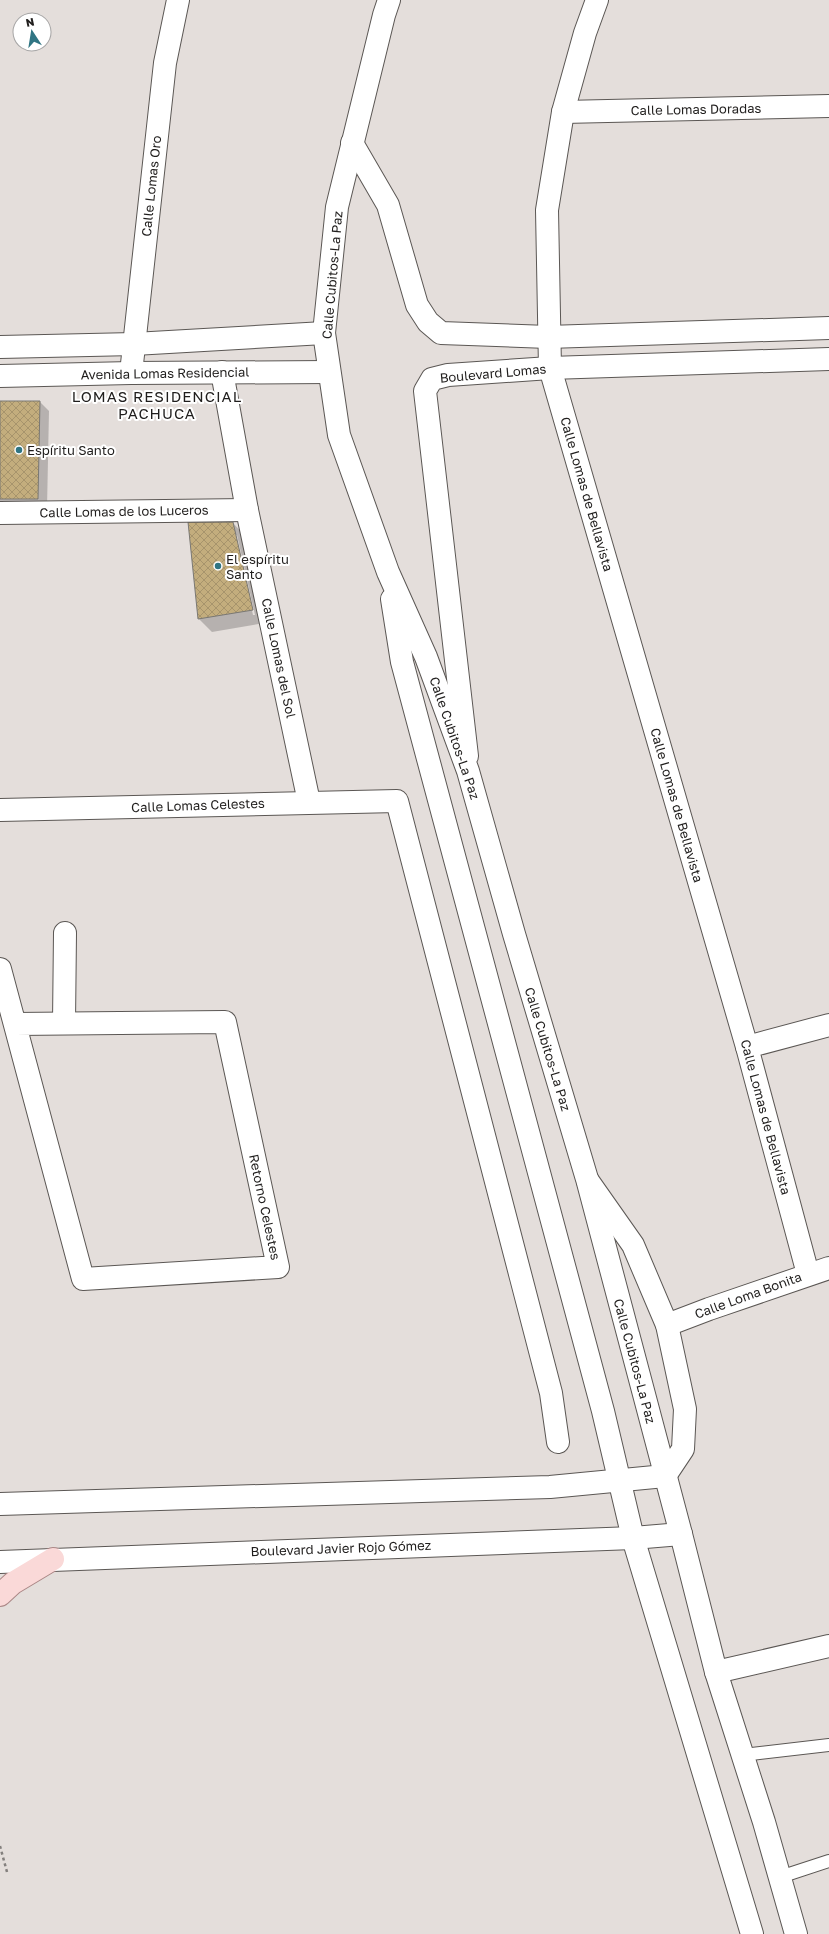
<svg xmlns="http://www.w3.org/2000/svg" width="829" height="1934" font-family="'Golos Text',sans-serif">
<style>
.shadow{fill:#0003;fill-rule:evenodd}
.building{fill:url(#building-cross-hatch);stroke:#7a7873}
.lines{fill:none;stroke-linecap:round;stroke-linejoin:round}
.service-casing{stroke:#5b5754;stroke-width:14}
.minor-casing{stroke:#5b5754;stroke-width:24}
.secondary-casing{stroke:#5b5754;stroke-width:24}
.primary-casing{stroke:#ab8786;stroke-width:24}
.path{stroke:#84807e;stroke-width:2.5;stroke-dasharray:3 3;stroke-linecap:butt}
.service{stroke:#fff;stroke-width:12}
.minor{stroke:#fff;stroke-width:22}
.secondary{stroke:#fff;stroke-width:22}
.primary{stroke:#fad9d8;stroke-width:22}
.poi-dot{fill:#307583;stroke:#fff;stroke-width:1.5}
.labels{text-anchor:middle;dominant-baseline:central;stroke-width:4;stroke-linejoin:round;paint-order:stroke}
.street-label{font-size:13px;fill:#201e1d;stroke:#fff}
.poi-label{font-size:13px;fill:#201e1d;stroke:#fff;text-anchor:start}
.quarter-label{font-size:15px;letter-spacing:1px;fill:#201e1d;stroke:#fff}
</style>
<defs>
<pattern id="building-cross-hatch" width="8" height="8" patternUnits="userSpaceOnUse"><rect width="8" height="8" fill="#c3ad7d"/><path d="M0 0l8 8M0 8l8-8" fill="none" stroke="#a7946c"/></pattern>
</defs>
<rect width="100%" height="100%" fill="#e4dedb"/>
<!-- shadow -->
<g class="shadow">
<polygon points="0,402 40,402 49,411 47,508 0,507"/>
<path d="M189 523H233L246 537 265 623 212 632 199 619ZM235 535H237L255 615H253Z"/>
</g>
<!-- building -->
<g class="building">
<polygon points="0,401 40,401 38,499 0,499"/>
<polygon points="188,522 233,522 253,610 198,619"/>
</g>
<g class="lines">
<!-- service casing -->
<g class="service-casing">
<g id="service">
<polyline points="743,1755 829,1745"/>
<polyline points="780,1877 829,1861"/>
</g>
</g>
<!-- minor casing -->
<g class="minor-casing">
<g id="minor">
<polyline points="597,0 585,33 563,112 547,210 550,368 747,1047 808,1274"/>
<polyline points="563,112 829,106"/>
<polyline points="352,143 388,205 417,305 428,322 441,333 548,337 829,328"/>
<polyline points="0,347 134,344 324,333"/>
<polyline points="222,372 247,510 309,802"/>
<polyline points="131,373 165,63 178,0"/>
<polyline points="0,376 131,373 329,372"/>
<polyline points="0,513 247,510"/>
<polyline points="467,756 425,391 432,379 448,375 550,368 829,359"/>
<polyline points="0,810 397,801 551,1393 558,1442"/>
<polyline points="0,969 83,1279 278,1267 225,1022 15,1024"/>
<polyline points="64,1023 65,933"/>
<polyline points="747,1047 829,1025"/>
<polyline points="588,1181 633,1245 667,1325 685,1409 683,1449 665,1476"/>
<polyline points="667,1325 709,1309 829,1268"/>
<polyline points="716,1672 829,1646"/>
</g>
</g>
<!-- secondary casing -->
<g class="secondary-casing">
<g id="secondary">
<polyline points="389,0 384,15 337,207 324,333 339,435 388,572 426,657 468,771 514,934 587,1179 681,1534 716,1672 764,1822 796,1934"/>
<polyline points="392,599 402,662 603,1411 633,1538 752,1934"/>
<polyline points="0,1504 550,1487 665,1476"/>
<polyline points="0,1562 633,1538 681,1534"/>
</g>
</g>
<!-- primary casing -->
<g class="primary-casing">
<polyline id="primary" points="0,1595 13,1583 53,1559"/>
</g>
<!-- path -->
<polyline class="path" points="0,1846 7,1872"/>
<!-- service -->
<use href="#service" class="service"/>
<!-- minor -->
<use href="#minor" class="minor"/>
<!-- secondary -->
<use href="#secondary" class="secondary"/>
<!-- primary -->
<use href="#primary" class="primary"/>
</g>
<!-- markers -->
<g class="poi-dot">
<circle cx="19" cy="450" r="4"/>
<circle cx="218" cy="566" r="4"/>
</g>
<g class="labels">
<!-- street labels -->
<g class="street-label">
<text transform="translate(696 109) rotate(-1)">Calle Lomas Doradas</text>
<text transform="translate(151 186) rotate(-84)">Calle Lomas Oro</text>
<text transform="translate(332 275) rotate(-85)">Calle Cubitos-La Paz</text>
<text transform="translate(165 373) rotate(-1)">Avenida Lomas Residencial</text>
<text transform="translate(493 373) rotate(-5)">Boulevard Lomas</text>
<text transform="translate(587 494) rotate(74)">Calle Lomas de Bellavista</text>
<text transform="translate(124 511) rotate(-1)">Calle Lomas de los Luceros</text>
<text transform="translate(279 658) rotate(78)">Calle Lomas del Sol</text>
<text transform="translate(455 738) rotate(71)">Calle Cubitos-La Paz</text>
<text transform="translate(198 805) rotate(-2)">Calle Lomas Celestes</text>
<text transform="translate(677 805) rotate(74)">Calle Lomas de Bellavista</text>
<text transform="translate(548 1049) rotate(73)">Calle Cubitos-La Paz</text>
<text transform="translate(766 1117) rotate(75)">Calle Lomas de Bellavista</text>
<text transform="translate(265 1207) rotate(78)">Retorno Celestes</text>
<text transform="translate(748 1295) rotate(-20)">Calle Loma Bonita</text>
<text transform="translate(635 1361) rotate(75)">Calle Cubitos-La Paz</text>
<text transform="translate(341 1548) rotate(-2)">Boulevard Javier Rojo Gómez</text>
</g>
<!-- poi labels -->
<g class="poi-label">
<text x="27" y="450">Espíritu Santo</text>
<text x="226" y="559">El espíritu<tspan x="226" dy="15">Santo</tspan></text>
</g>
<!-- quarter labels -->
<g class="quarter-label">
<text x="157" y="396">LOMAS RESIDENCIAL<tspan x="157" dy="17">PACHUCA</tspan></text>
</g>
</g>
<!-- north arrow -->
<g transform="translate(32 32) rotate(348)"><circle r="19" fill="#ffffff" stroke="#a6a5a5"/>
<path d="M0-3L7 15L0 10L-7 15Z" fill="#307583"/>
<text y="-6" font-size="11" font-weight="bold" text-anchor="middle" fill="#201e1d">N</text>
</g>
</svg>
